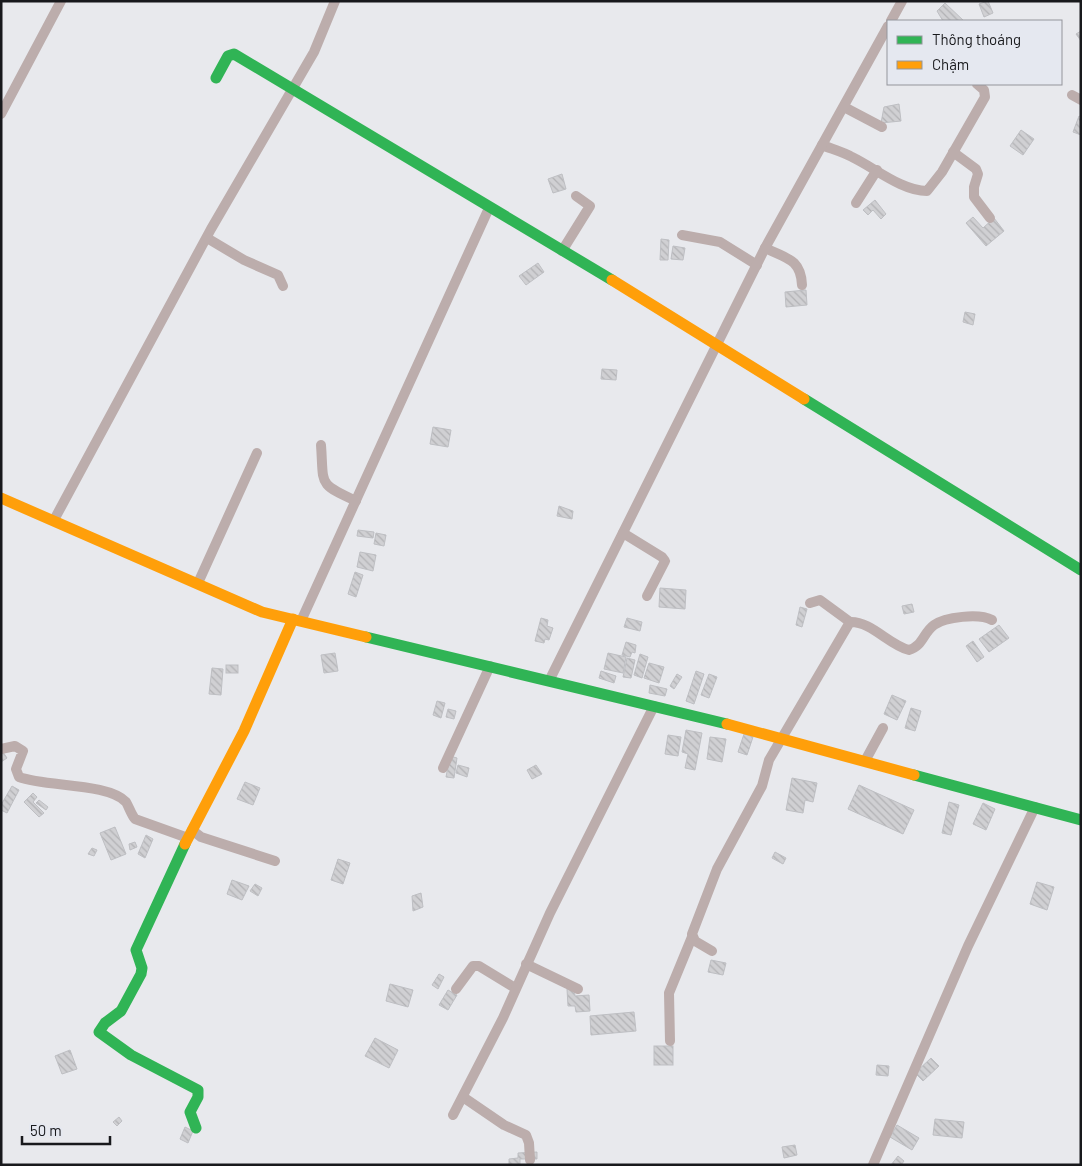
<svg xmlns="http://www.w3.org/2000/svg" width="1082" height="1166" font-family="Barlow,sans-serif">
<style>
.building{fill:url(#building-back-hatch);stroke:#bebfc3}
.lines{fill:none;stroke-linecap:round;stroke-linejoin:round}
.street{stroke:#bcadac;stroke-width:10}
.fast{stroke:#30b455;stroke-width:11}
.slow{stroke:#ff9f0a;stroke-width:11}
</style>
<defs>
<pattern id="building-back-hatch" width="6" height="6" patternUnits="userSpaceOnUse" patternTransform="scale(1.25)"><rect width="6" height="6" fill="#d0d0d3"/><path d="M-1 5l2 2M0 0l6 6M5-1l2 2" fill="none" stroke="#b2b2b5"/></pattern>
</defs>
<rect width="100%" height="100%" fill="#e8e9ed"/>
<!-- building -->
<g class="building">
<polygon points="988,1 993,13 984,17 979,4"/>
<polygon points="945,3 964,21 943,21 937,11"/>
<polygon points="1081,31 1081,41 1076,34"/>
<polygon points="899,104 901,121 881,123 884,107"/>
<polygon points="1079,116 1081,117 1081,135 1073,132"/>
<polygon points="1021,130 1034,139 1023,155 1010,146"/>
<polygon points="562,174 566,189 553,193 548,179"/>
<polygon points="875,200 886,214 881,219 873,210 868,215 863,210"/>
<polygon points="973,217 983,228 994,218 1004,231 986,246 966,223"/>
<polygon points="661,239 669,240 668,260 660,260"/>
<polygon points="673,246 685,248 683,260 671,259"/>
<polygon points="538,263 544,272 526,285 519,276"/>
<polygon points="806,290 807,305 786,307 785,292"/>
<polygon points="965,312 975,314 973,325 963,322"/>
<polygon points="602,369 617,370 616,380 601,379"/>
<polygon points="433,427 451,430 448,447 430,444"/>
<polygon points="559,506 573,511 572,519 557,516"/>
<polygon points="358,530 374,532 373,538 357,536"/>
<polygon points="376,533 386,535 384,546 374,544"/>
<polygon points="360,552 376,555 373,571 357,567"/>
<polygon points="355,572 363,575 356,597 348,594"/>
<polygon points="660,588 686,590 685,609 659,607"/>
<polygon points="912,604 914,612 904,614 902,606"/>
<polygon points="800,607 807,609 802,627 796,625"/>
<polygon points="541,618 548,620 547,626 553,628 549,640 545,639 544,643 535,641"/>
<polygon points="627,618 642,622 640,631 624,627"/>
<polygon points="999,625 1009,638 989,652 979,639"/>
<polygon points="973,641 984,657 977,662 966,646"/>
<polygon points="626,642 636,645 635,653 632,652 630,657 622,655"/>
<polygon points="335,653 338,671 324,673 321,655"/>
<polygon points="608,653 626,657 623,673 604,669"/>
<polygon points="640,654 648,657 642,678 634,675"/>
<polygon points="627,658 635,660 631,678 623,677"/>
<polygon points="649,663 664,667 659,683 644,678"/>
<rect x="226" y="665" width="12" height="8"/>
<polygon points="212,668 223,669 221,695 209,694"/>
<polygon points="601,671 616,676 614,683 599,678"/>
<polygon points="696,671 704,674 694,704 686,701"/>
<polygon points="677,674 682,677 674,689 670,686"/>
<polygon points="709,674 717,677 709,698 701,695"/>
<polygon points="650,685 667,689 665,696 649,693"/>
<polygon points="892,695 906,701 897,720 884,714"/>
<polygon points="437,701 445,703 441,718 433,715"/>
<polygon points="911,708 921,711 915,731 905,728"/>
<polygon points="448,709 456,711 454,719 446,717"/>
<polygon points="686,730 702,733 695,770 685,768 688,754 682,752"/>
<polygon points="744,734 753,737 747,755 738,752"/>
<polygon points="668,735 681,737 678,756 665,754"/>
<polygon points="710,737 726,739 722,762 707,759"/>
<polygon points="3,752 7,758 1,762 1,753"/>
<polygon points="450,756 457,758 454,778 446,777"/>
<polygon points="458,765 469,768 467,777 456,773"/>
<polygon points="536,765 542,774 532,779 527,770"/>
<polygon points="792,778 817,783 813,802 805,800 803,813 786,810"/>
<polygon points="245,782 260,788 253,805 237,799"/>
<polygon points="859,785 914,810 903,834 848,809"/>
<polygon points="12,786 19,790 7,813 1,810 1,805"/>
<polygon points="33,793 37,797 33,802 44,813 39,817 24,802"/>
<polygon points="39,800 48,807 46,810 36,803"/>
<polygon points="949,802 959,805 951,835 942,833"/>
<polygon points="983,803 995,809 986,830 973,824"/>
<polygon points="115,827 126,854 111,860 100,833"/>
<polygon points="146,835 153,839 145,858 138,854"/>
<polygon points="135,842 137,847 130,850 129,844"/>
<polygon points="92,848 97,850 94,856 88,854"/>
<polygon points="775,852 786,858 783,864 772,858"/>
<polygon points="338,859 350,863 343,884 331,880"/>
<polygon points="232,880 249,886 242,900 227,894"/>
<polygon points="1037,882 1054,887 1047,910 1030,904"/>
<polygon points="255,884 262,888 258,896 250,891"/>
<polygon points="421,893 423,907 413,911 412,896"/>
<polygon points="711,960 726,963 723,975 708,972"/>
<polygon points="439,974 444,977 438,989 432,985"/>
<polygon points="390,984 413,990 408,1007 386,1001"/>
<polygon points="574,988 575,996 589,995 590,1011 576,1012 575,1006 568,1006 567,989"/>
<polygon points="448,990 457,995 448,1010 439,1005"/>
<polygon points="634,1012 636,1031 591,1035 590,1016"/>
<polygon points="375,1038 398,1050 389,1068 365,1056"/>
<rect x="654" y="1046" width="19" height="19"/>
<polygon points="70,1050 77,1069 62,1074 55,1056"/>
<polygon points="931,1058 939,1066 923,1081 915,1073"/>
<polygon points="877,1065 889,1066 888,1076 876,1075"/>
<polygon points="119,1117 122,1121 117,1126 113,1122"/>
<polygon points="935,1119 964,1122 962,1138 933,1135"/>
<polygon points="897,1125 919,1138 912,1150 890,1137"/>
<polygon points="185,1127 193,1131 188,1143 180,1139"/>
<polygon points="795,1145 797,1155 784,1158 782,1147"/>
<polygon points="537,1152 537,1159 520,1159 520,1165 509,1165 509,1159 518,1158 518,1153"/>
<polygon points="898,1156 904,1161 901,1165 891,1165"/>
</g>
<g class="lines">
<!-- street -->
<g class="street">
<polyline points="891,21 902,1"/>
<polyline points="1072,95 1081,100"/>
<polyline points="844,107 882,127"/>
<polyline points="1,114 61,1"/>
<path d="M822 145C832 149 843 152 852 157 875 168 902 191 927 191L942 172 985 97 984 90 977 84"/>
<polyline points="953,152 976,169 978,174 974,187 974,197 990,218"/>
<polyline points="856,203 877,170"/>
<polyline points="682,235 720,242 757,265"/>
<polyline points="207,238 244,260 278,275 283,286"/>
<path d="M765 248C786 258 801 259 802 285"/>
<polyline points="562,251 590,206 576,196"/>
<path d="M321 445C324 485 317 483 356 501"/>
<polyline points="54,520 211,229 314,52 335,1"/>
<polyline points="623,533 662,557 665,561 647,596"/>
<polyline points="198,583 257,453"/>
<polyline points="810,603 820,600 850,622"/>
<polyline points="301,621 489,208"/>
<polyline points="549,681 765,248 888,26"/>
<path d="M1 749 15 746 23 751 16 769 19 777C46 787 108 783 126 802 129 807 131 814 135 819L188 838"/>
<polyline points="865,761 883,728"/>
<polyline points="443,768 490,666"/>
<polyline points="192,830 201,837 275,861"/>
<path d="M712 951 695 941 692 934 717 869 762 786 769 760 850 622C871 621 889 645 909 650 923 646 923 633 934 625 945 617 979 613 992 620"/>
<polyline points="526,964 578,989"/>
<polyline points="456,989 473,966 479,966 515,988"/>
<polyline points="670,1041 669,993 692,937"/>
<polyline points="463,1097 504,1125 526,1135 529,1143 530,1160"/>
<polyline points="453,1115 503,1018 550,913 654,706"/>
<polyline points="873,1165 968,946 1035,807"/>
</g>
<!-- fast -->
<g class="fast">
<polyline points="216,78 228,56 234,54 612,280"/>
<polyline points="804,399 1081,570"/>
<polyline points="366,637 727,724"/>
<polyline points="914,775 1081,820"/>
<polyline points="185,844 136,950 142,968 141,974 121,1011 105,1023 99,1032 131,1055 198,1090 198,1097 190,1112 196,1128"/>
</g>
<!-- slow -->
<g class="slow">
<polyline points="612,280 804,399"/>
<polyline points="1,498 262,612 366,637"/>
<polyline points="727,724 914,775"/>
<polyline points="185,844 244,731 293,619"/>
</g>
</g>
<!-- border -->
<rect width="1082" height="1166" fill="none" stroke="#18191c" stroke-width="5"/>
<!-- legend -->
<rect x="887" y="20" width="175" height="65" fill="#e5e8f0" stroke="#93959b"/>
<rect x="897" y="36" width="25" height="8" fill="#30b455" stroke="#93959b"/>
<text x="932" y="45" font-size="15" fill="#18191c">Thông thoáng</text>
<rect x="897" y="61" width="25" height="8" fill="#ff9f0a" stroke="#93959b"/>
<text x="932" y="70" font-size="15" fill="#18191c">Chậm</text>
<!-- scale -->
<path d="M22 1136v8h88v-8" fill="none" stroke="#18191c" stroke-width="2.5"/>
<text x="30" y="1136" font-size="15" fill="#18191c" stroke="#e5e8f0" stroke-width="4" paint-order="stroke">50 m</text>
</svg>
